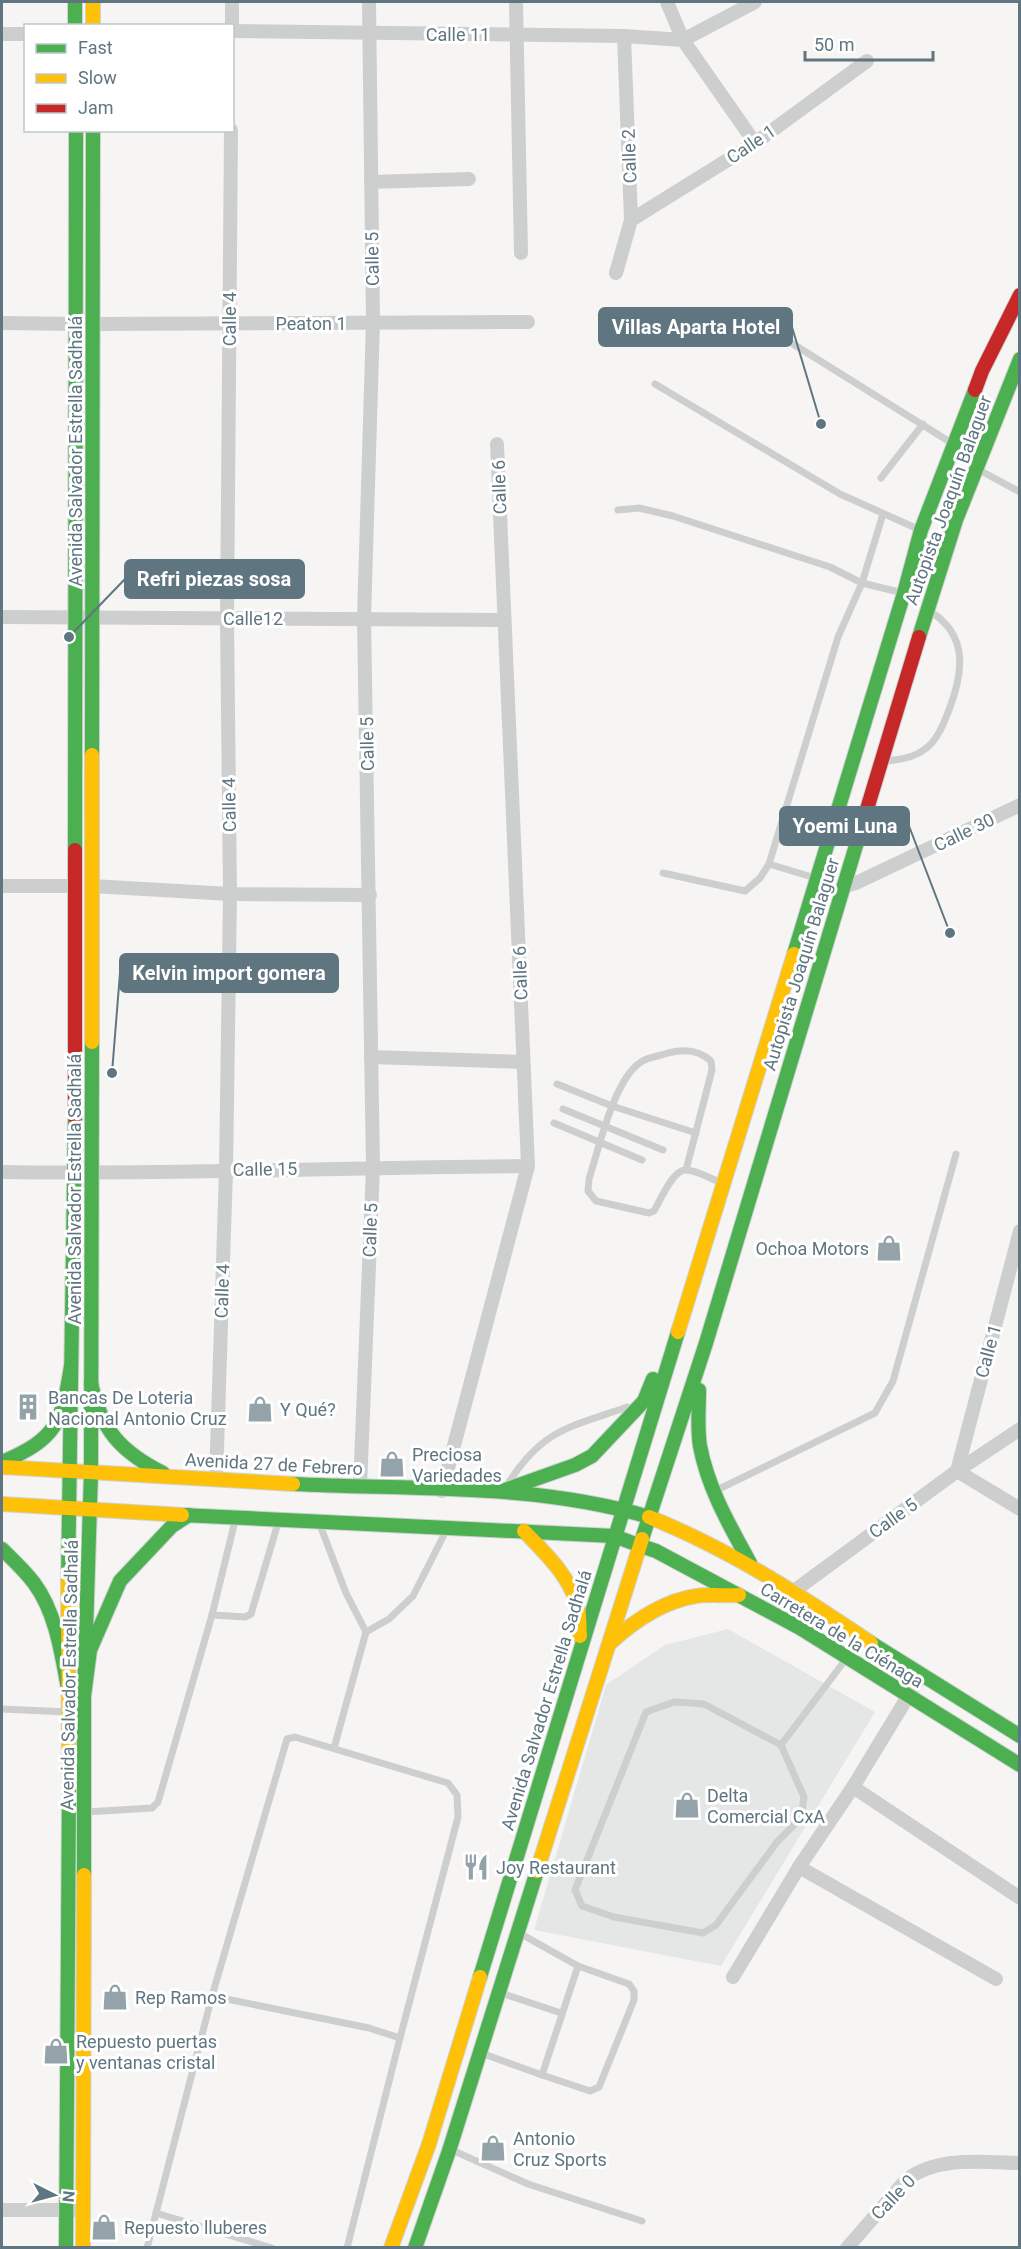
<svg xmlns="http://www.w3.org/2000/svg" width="1021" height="2249" font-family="Roboto,sans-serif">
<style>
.built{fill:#e5e7e6}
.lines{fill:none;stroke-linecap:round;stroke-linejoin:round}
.fast-casing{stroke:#cfd2d3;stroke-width:16}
.slow-casing{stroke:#cfd2d3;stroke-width:16}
.jam-casing{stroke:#cfd2d3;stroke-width:16}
.lane{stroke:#cdcfcf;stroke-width:7}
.street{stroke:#cdcfcf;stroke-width:14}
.fast{stroke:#4caf50;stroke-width:14}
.slow{stroke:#ffc107;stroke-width:14}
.jam{stroke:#c62828;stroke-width:14}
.labels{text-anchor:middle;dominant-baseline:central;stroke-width:6;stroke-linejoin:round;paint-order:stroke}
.street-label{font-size:18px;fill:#5f7680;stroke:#fff}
.poi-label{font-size:18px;fill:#5f7680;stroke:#fff;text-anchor:start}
.leader{fill:none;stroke:#5f7680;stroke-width:2}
.callout-dot{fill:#5f7680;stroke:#fff;stroke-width:2}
.callout{fill:#5f7680;stroke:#5f7680;stroke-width:2}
.callout-label{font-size:20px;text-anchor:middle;font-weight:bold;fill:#fff}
</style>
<rect width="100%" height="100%" fill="#f6f5f4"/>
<!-- built -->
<polygon class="built" points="728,1629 875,1712 721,1966 534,1930 606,1685 665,1645"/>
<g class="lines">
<!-- fast casing -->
<g class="fast-casing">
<g id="fast">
<polyline points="75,2 75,26"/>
<polyline points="919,637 956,520 1020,359"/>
<polyline points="92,755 93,130"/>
<polyline points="75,850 76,130"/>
<polyline points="794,954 904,593 921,530 975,390"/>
<path d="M91 1383C101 1430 121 1452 163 1473"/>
<path d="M699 1390C699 1409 697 1428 700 1446 708 1489 730 1526 750 1563"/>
<path d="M2 1462C57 1439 62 1422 71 1366"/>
<path d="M293 1484C411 1490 535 1483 649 1517"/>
<polyline points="502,1491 575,1465 592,1456 644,1401 653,1379"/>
<polyline points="182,1515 614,1536 641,1546"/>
<polyline points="642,1539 706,1343 864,819"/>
<polyline points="641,1546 656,1551 800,1628 1020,1765"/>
<path d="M2 1549C13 1560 25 1571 34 1583 57 1614 62 1657 69 1694"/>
<polyline points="68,1581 75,1117"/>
<polyline points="871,1643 1020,1736"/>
<polyline points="84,1696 90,1650 120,1581 172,1526 189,1515"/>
<polyline points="84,1875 84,1696 91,1472 92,1042"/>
<polyline points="480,1977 678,1332"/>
<polyline points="66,2248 69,1787"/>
<polyline points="415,2248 449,2151 537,1871"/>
</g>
</g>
<!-- slow casing -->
<g class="slow-casing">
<g id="slow">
<polyline points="93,2 93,26"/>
<polyline points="92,1042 92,755"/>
<polyline points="678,1332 794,954"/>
<polyline points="2,1467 293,1484"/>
<polyline points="2,1504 182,1515"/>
<path d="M649 1517C729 1549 800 1595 871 1643"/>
<path d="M524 1531C545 1553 571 1577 578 1608 580 1617 579 1627 580 1636"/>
<polyline points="68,1581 69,1787"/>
<path d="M610 1643C634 1621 664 1601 696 1596 710 1594 725 1596 739 1595"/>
<polyline points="537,1871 642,1539"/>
<polyline points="83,2248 84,1875"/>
<polyline points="391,2248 429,2144 480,1977"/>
</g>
</g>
<!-- jam casing -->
<g class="jam-casing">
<g id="jam">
<polyline points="975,390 982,371 1020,295"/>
<polyline points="864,819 919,637"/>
<polyline points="75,1117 75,850"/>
</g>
</g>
<!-- lane -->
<g class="lane">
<polyline points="769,329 950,442"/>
<polyline points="655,384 840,494 918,529"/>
<polyline points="981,471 1020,492"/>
<polyline points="881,478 923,424"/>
<polyline points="618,510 639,508 673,516 830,567 862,583 883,514"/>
<path d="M886 761C899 760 914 758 925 749 937 741 944 723 949 710 963 673 969 636 931 612"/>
<polyline points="769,864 812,877"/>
<polyline points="663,873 745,891 760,878 769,864 838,637 862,583 899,592"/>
<polyline points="557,1084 612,1106 696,1133"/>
<polyline points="563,1109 663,1150"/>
<polyline points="554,1123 642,1160"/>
<path d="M686 1170 712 1070 711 1061C699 1050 683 1049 668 1053 660 1056 648 1057 641 1062 614 1079 599 1148 589 1179L588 1191 596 1201 649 1213 654 1211C660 1201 673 1169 686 1170 696 1170 709 1178 718 1181"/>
<path d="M509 1482C544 1428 571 1427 627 1407"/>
<polyline points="717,1490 875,1413 893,1381 956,1154"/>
<polyline points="320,1525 346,1593 366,1632"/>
<polyline points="212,1615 245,1617 251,1614 278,1523"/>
<polygon points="674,1702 704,1704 781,1745 804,1797 802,1811 794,1825 777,1842 716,1925 703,1933 614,1917 582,1906 575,1890 646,1712"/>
<polyline points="2,1709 67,1712"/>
<polyline points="781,1745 846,1659"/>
<polyline points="334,1748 366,1632 389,1619 413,1596 446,1531"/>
<polyline points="86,1812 152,1808 158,1802 212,1615 235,1521"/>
<polyline points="521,1934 578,1966 629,1984 634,1991 634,2000 599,2087 590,2091 542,2075"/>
<polyline points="504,1994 561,2013"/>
<polyline points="484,2054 542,2075 578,1966"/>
<polyline points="454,2151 528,2184 642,2221"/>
<polyline points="156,2213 272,2248"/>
<polyline points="147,2248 212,1996 369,2028 400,2038 458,1817 457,1795 448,1783 295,1737 287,1739 212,1996"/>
<polyline points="347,2248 400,2038"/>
</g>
<!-- street -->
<g class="street">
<polyline points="516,2 521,253"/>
<polyline points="667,2 683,40 755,143"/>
<polyline points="232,26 232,2"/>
<polyline points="232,31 624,36 683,40 755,2"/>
<polyline points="2,34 26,34"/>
<polyline points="371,182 469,179"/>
<polyline points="631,220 755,143 867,61"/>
<polyline points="616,273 631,220 624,36"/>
<polyline points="2,323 76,324"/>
<polyline points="94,324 528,322"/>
<polyline points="2,617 504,620"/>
<polyline points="2,886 76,886"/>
<polyline points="92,886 230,894 370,895"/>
<polyline points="842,887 856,883 1020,805"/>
<polyline points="371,1057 523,1062"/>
<path d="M2 1172C177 1175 353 1167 528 1166"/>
<polyline points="1020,1231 957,1471 1020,1509"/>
<polyline points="216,1480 226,1170 230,894 227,619 231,130"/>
<polyline points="360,1487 373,1167 364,618 373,322 369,2"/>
<polyline points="442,1491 528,1166 497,444"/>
<polyline points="770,1612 794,1591 957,1471 1020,1429"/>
<polyline points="853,1787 1020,1898"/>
<polyline points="799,1867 996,1979"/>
<polyline points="733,1977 799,1867 853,1787 921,1675"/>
<polyline points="2,2210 75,2210"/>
<path d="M847 2248 906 2180C937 2156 982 2162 1020 2163"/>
</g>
<!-- fast -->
<use href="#fast" class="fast"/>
<!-- slow -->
<use href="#slow" class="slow"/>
<!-- jam -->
<use href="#jam" class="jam"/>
</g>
<!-- icons -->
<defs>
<g id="shop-bare" transform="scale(2.07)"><path d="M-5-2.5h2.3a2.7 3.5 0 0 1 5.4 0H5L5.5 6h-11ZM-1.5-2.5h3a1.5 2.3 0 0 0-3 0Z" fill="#94a2a9" stroke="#fff" stroke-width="2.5" paint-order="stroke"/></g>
<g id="building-bare" transform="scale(2.07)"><path d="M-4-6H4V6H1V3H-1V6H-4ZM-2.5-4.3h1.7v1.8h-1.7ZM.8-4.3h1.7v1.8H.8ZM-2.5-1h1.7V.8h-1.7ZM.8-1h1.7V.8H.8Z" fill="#94a2a9" stroke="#fff" stroke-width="2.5" paint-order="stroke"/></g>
<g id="restaurant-bare" transform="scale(2.07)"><path d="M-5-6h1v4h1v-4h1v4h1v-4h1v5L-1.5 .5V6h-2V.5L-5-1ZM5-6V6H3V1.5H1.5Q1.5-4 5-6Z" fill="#94a2a9" stroke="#fff" stroke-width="2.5" paint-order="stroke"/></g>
</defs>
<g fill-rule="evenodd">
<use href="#shop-bare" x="889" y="1248"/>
<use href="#building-bare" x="28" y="1407"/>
<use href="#shop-bare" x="260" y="1409"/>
<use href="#shop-bare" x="392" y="1464"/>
<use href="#shop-bare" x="687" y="1805"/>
<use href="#restaurant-bare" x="476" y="1867"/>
<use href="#shop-bare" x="115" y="1997"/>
<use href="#shop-bare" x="56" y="2051"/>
<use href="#shop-bare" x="493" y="2148"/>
<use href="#shop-bare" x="104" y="2227"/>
</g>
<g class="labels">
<!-- street labels -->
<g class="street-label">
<text x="458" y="34">Calle 11</text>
<text transform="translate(751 144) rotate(-34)">Calle 1</text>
<text transform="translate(629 156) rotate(-92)">Calle 2</text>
<text transform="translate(372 259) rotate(-91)">Calle 5</text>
<text transform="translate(229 319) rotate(-90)">Calle 4</text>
<text x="311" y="323">Peaton 1</text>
<text transform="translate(75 451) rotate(-90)">Avenida Salvador Estrella Sadhalá</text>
<text transform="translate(499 487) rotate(-92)">Calle 6</text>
<text transform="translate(948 500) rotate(-70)">Autopista Joaquín Balaguer</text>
<text x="253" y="618">Calle12</text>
<text transform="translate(367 744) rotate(-91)">Calle 5</text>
<text transform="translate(229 805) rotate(-91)">Calle 4</text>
<text transform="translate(964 832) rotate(-26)">Calle 30</text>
<text transform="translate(801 964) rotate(-73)">Autopista Joaquín Balaguer</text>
<text transform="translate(520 973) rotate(-92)">Calle 6</text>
<text transform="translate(265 1169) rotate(-1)">Calle 15</text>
<text transform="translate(74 1189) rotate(-90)">Avenida Salvador Estrella Sadhalá</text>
<text transform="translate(370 1230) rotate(-88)">Calle 5</text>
<text transform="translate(222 1291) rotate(-88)">Calle 4</text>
<text transform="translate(988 1351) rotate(-75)">Calle 1</text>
<text transform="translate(274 1464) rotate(3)">Avenida 27 de Febrero</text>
<text transform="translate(893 1518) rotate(-36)">Calle 5</text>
<text transform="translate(842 1635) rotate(31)">Carretera de la Ciénaga</text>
<text transform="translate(69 1675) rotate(-89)">Avenida Salvador Estrella Sadhalá</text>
<text transform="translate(546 1700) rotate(-73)">Avenida Salvador Estrella Sadhalá</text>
<text transform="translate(893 2197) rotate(-46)">Calle 0</text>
</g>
<!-- poi labels -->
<g class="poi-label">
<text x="869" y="1248" text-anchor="end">Ochoa Motors</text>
<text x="48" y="1397">Bancas De Loteria<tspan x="48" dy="21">Nacional Antonio Cruz</tspan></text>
<text x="280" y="1409">Y Qué?</text>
<text x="412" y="1454">Preciosa<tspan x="412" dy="21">Variedades</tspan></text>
<text x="707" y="1795">Delta<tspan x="707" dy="21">Comercial CxA</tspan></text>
<text x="496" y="1867">Joy Restaurant</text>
<text x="135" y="1997">Rep Ramos</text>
<text x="76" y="2041">Repuesto puertas<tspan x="76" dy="21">y ventanas cristal</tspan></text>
<text x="513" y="2138">Antonio<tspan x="513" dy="21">Cruz Sports</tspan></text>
<text x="124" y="2227">Repuesto lluberes</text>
</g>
</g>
<!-- callouts -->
<path class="leader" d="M821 424L792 327M69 637L125 579M950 933L909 826M112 1073L120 973"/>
<g class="callout-dot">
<circle cx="821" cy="424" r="6"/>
<circle cx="69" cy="637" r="6"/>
<circle cx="950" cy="933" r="6"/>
<circle cx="112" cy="1073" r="6"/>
</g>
<g class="callout">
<rect x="599" y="308" width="193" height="38" rx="6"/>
<rect x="125" y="560" width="179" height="38" rx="6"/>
<rect x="780" y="807" width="129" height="38" rx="6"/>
<rect x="120" y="954" width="218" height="38" rx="6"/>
</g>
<g class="callout-label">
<text x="696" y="334">Villas Aparta Hotel</text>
<text x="214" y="586">Refri piezas sosa</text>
<text x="845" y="833">Yoemi Luna</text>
<text x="229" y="980">Kelvin import gomera</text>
</g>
<!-- border -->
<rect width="1021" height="2249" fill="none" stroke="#5f7680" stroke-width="6"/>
<!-- legend -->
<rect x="24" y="24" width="210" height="108" fill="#ffffff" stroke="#bfc8cc" stroke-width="1.5"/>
<rect x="36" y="44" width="30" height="9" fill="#4caf50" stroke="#bfc8cc" stroke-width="1.5"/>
<text x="78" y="54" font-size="18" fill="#5f7680">Fast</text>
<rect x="36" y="74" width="30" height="9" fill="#ffc107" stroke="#bfc8cc" stroke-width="1.5"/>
<text x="78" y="84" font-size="18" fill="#5f7680">Slow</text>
<rect x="36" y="104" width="30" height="9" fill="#c62828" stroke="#bfc8cc" stroke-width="1.5"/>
<text x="78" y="114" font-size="18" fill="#5f7680">Jam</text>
<!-- north arrow -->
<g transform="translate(54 2195) rotate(96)" stroke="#ffffff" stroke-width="4.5" paint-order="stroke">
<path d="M0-4.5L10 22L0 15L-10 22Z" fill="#5f7680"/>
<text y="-9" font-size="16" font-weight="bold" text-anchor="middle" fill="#5f7680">N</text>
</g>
<!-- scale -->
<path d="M805 51v9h128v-9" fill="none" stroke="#5f7680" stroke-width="3"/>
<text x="814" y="51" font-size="18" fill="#5f7680" stroke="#ffffff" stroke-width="4.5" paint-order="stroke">50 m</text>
</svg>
